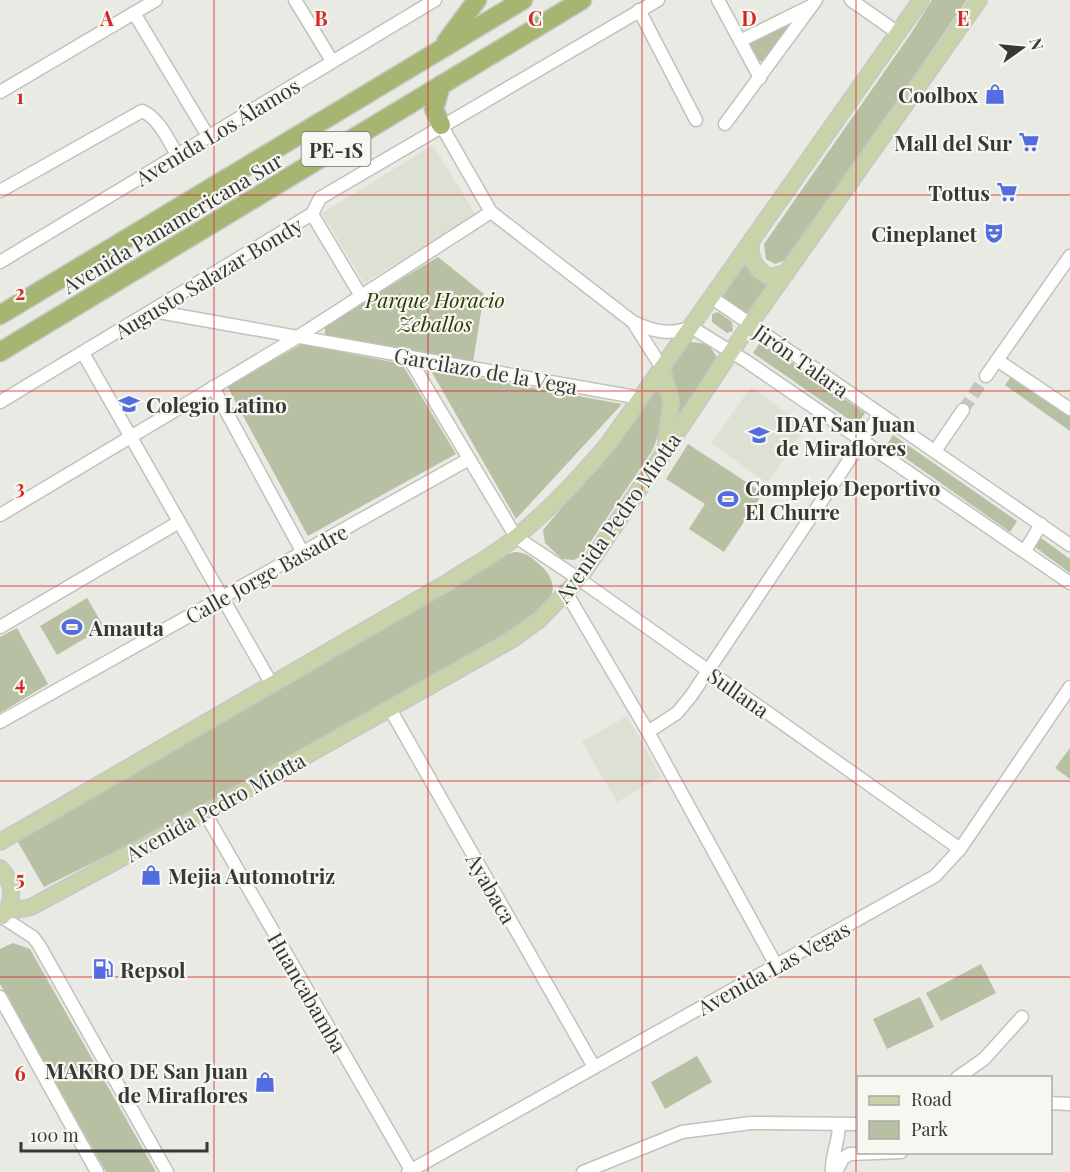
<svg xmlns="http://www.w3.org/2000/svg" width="1070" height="1172" font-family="'Playfair Display',serif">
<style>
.built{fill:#dde1d3}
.green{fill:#b7c0a2}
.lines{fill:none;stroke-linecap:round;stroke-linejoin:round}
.minor-tunnel{stroke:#c5c6c0;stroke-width:12;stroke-dasharray:12 6;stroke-linecap:butt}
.minor-casing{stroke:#c0c2bb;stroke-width:15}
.major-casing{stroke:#c7c7c6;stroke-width:18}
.highway-casing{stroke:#c7c7c6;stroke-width:21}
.minor{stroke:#fff;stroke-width:12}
.major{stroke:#c8d3aa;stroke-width:15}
.highway{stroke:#a4b671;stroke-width:18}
.grid{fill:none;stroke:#d62828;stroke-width:1.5;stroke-opacity:0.55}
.labels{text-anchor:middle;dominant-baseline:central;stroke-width:4.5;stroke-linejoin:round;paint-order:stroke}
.shield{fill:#f5f7f0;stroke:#70716d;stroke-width:1.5}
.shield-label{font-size:20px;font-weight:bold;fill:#373835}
.poi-label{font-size:21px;font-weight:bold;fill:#373835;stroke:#f5f7f0;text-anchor:start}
.street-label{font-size:21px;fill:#373835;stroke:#f5f7f0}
.park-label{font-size:21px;font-style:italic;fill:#2f3a00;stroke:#f5f7f0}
.grid-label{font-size:20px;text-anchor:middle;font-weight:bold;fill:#d62828;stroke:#f5f7f0;stroke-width:4.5;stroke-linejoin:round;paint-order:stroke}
</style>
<rect width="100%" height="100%" fill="#e8eae3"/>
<!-- built -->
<g class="built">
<polygon points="433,145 476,215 364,283 322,213"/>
<polygon points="751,387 806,427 767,483 711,443"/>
<polygon points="627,716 661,776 617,802 582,742"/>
</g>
<!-- green -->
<g class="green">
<polygon points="932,0 967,0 786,260 775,264 766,259 764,244 910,35"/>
<polygon points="791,19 795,23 766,61 759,61 747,44"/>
<polygon points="438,257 484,294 473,362 325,335 325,325"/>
<polygon points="748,257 772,280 747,317 719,297"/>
<polygon points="718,312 732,322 733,331 727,333 712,322 712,314"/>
<polygon points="761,341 865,413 857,425 753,353"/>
<polygon points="690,342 708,344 717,357 679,416 678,392 670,368 684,345"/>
<polygon points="302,344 402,364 456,454 308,536 227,386"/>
<polygon points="430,369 622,404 516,519"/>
<polygon points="1013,374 1070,414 1070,431 1005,385"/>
<path d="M655 388C672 400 659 436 652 451L581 556 574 560 562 559 545 543 543 530 602 460Z"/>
<polygon points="893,435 1017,521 1010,532 887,445"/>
<polygon points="688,444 763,493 724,552 689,529 705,504 666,479"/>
<polygon points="1030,530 1070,559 1070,573 1024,539"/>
<path d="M515 552C526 552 531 557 539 564 549 572 558 587 549 599 539 615 468 656 448 668 316 747 182 820 44 887L15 837 431 602 501 556Z"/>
<polygon points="87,598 104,627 57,655 40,626"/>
<polygon points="17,628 48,684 0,713 0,637"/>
<polygon points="1070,748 1070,779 1055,768"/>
<polygon points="13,943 30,949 156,1172 106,1172 0,984 0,949"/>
<polygon points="981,964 996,993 941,1021 926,993"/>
<polygon points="920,997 934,1027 887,1049 873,1019"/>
<polygon points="697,1056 712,1082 665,1109 651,1082"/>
</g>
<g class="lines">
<!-- minor-tunnel -->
<polyline class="minor-tunnel" points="963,410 986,376"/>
<!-- minor casing -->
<g class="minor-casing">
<g id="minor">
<polyline points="295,0 332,61"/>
<polyline points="718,0 760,78"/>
<polyline points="851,0 898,33"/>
<polyline points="639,10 696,120"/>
<polyline points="134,13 208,136"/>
<polyline points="740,41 809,7"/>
<polyline points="0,92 156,0"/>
<polyline points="725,124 816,0"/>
<polyline points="441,125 491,212 633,322 662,368"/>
<path d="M0 191 142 111C158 117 169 141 177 155"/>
<polyline points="312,214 361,296"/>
<polyline points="0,262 435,0"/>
<polyline points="711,297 1070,545"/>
<polyline points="153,311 641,398"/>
<path d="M633 322C652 331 670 336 691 327L746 361 1070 583"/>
<polyline points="83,353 271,683"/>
<polyline points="407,355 516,537 579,579 960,849"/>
<polyline points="997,360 1070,409"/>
<polyline points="986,376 1070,256"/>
<polyline points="213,387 303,553"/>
<polyline points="0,402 312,214 320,198 658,0"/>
<polyline points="935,451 963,410"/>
<polyline points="0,515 296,338 491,212"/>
<polyline points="1025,551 1041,524"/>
<polyline points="567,594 648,732 776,965"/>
<polyline points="0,627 179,522"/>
<polyline points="390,709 594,1067"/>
<polyline points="0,722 469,459"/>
<polyline points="648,732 677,713 691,696 880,414"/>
<polyline points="205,813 411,1170"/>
<polyline points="2,917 33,937 39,945 167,1172"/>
<polyline points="0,997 97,1172"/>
<polyline points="957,1078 984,1059 1022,1017"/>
<polyline points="1050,1103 1070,1104"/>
<polyline points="408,1172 935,876 960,849 1070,687"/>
<polyline points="583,1172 682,1132 751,1123 858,1124"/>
<path d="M832 1172C831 1155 839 1142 839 1125"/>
<polyline points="836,1172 843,1158 850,1154 901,1152"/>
</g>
</g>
<!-- major casing -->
<g class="major-casing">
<g id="major">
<path d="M752 239C748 255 754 270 770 277L786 273"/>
<polyline points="662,368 671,401 666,445"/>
<path d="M0 842 448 582C471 567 496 554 517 536 551 509 580 477 608 444L921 0"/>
<path d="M0 868C14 883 15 901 2 917"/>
<polyline points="6,912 31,907 205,813 513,639 539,620 579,579 750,324 979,0"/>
</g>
</g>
<!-- highway casing -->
<g class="highway-casing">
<g id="highway">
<polyline points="446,42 477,0"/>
<polyline points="441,125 434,109 441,85"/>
<polyline points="0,315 523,0"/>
<polyline points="0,352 582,0"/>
</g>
</g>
<!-- minor -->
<use href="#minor" class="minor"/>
<!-- major -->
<use href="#major" class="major"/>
<!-- highway -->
<use href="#highway" class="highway"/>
</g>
<!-- grid -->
<path class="grid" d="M214 0V1172M428 0V1172M642 0V1172M856 0V1172M0 195H1070M0 391H1070M0 586H1070M0 781H1070M0 977H1070"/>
<!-- icons -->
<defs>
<g id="shop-bare" transform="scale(1.62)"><path d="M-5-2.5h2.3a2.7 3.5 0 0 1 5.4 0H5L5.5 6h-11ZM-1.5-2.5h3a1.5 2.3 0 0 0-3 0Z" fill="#536ce1" stroke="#f5f7f0" stroke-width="2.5" paint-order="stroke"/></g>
<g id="supermarket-bare" transform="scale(1.62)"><path d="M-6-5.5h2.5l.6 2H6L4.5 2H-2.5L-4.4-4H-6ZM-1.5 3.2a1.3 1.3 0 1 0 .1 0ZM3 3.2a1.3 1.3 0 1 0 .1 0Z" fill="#536ce1" stroke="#f5f7f0" stroke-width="2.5" paint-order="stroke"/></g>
<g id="theatre-bare" transform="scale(1.62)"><path d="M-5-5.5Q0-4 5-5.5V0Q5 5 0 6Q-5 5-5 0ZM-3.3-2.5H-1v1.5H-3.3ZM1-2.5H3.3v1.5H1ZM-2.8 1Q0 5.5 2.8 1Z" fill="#536ce1" stroke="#f5f7f0" stroke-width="2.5" paint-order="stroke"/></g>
<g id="university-bare" transform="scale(1.62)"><path d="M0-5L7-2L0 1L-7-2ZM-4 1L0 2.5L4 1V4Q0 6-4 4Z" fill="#536ce1" stroke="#f5f7f0" stroke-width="2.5" paint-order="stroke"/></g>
<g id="stadium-bare" transform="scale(1.62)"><path d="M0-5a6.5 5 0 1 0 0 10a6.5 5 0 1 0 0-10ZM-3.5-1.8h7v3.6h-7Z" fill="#536ce1" stroke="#f5f7f0" stroke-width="2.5" paint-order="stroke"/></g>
<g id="fuel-bare" transform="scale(1.62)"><path d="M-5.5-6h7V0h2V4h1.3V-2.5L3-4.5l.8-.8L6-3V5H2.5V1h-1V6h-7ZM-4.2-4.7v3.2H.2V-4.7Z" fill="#536ce1" stroke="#f5f7f0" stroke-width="2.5" paint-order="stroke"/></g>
</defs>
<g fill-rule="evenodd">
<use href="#shop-bare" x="995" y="94"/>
<use href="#supermarket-bare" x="1029" y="142"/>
<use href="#supermarket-bare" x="1007" y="192"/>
<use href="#theatre-bare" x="994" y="233"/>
<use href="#university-bare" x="129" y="404"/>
<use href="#university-bare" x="759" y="435"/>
<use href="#stadium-bare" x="728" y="499"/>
<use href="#stadium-bare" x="72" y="627"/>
<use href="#shop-bare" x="151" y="875"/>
<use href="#fuel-bare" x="103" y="969"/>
<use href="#shop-bare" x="265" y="1082"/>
</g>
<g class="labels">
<!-- shield labels -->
<rect class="shield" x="301.5" y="132" width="69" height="34" rx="4.5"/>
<g class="shield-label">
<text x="336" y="149">PE-1S</text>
</g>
<!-- poi labels -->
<g class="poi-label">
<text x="978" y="94" text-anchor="end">Coolbox</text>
<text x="1012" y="142" text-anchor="end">Mall del Sur</text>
<text x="990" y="192" text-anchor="end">Tottus</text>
<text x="977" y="233" text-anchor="end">Cineplanet</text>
<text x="146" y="404">Colegio Latino</text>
<text x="776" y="423">IDAT San Juan<tspan x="776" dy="24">de Miraflores</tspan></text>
<text x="745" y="487">Complejo Deportivo<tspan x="745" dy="24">El Churre</tspan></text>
<text x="89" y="627">Amauta</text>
<text x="168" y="875">Mejia Automotriz</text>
<text x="120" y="969">Repsol</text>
<text x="248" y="1070" text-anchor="end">MAKRO DE San Juan<tspan x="248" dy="24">de Miraflores</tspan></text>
</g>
<!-- street labels -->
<g class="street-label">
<text transform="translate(217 131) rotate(-31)">Avenida Los Álamos</text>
<text transform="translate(172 222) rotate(-31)">Avenida Panamericana Sur</text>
<text transform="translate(208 277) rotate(-31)">Augusto Salazar Bondy</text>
<text transform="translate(802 360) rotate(35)">Jirón Talara</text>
<text transform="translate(486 370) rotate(10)">Garcilazo de la Vega</text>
<text transform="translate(617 517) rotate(-55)">Avenida Pedro Miotta</text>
<text transform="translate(266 573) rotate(-29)">Calle Jorge Basadre</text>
<text transform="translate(739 692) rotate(35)">Sullana</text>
<text transform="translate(215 806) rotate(-29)">Avenida Pedro Miotta</text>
<text transform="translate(492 888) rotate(60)">Ayabaca</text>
<text transform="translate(773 967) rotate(-29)">Avenida Las Vegas</text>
<text transform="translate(308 992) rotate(60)">Huancabamba</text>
</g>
<!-- park labels -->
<g class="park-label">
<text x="435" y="299">Parque Horacio<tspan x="435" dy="24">Zeballos</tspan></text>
</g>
</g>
<g class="grid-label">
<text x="107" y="26">A</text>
<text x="321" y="26">B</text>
<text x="535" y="26">C</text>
<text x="749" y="26">D</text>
<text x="963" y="26">E</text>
<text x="20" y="104">1</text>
<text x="20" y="300">2</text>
<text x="20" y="495">3</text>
<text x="20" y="690">4</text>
<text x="20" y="886">5</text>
<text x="20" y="1081">6</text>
</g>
<!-- legend -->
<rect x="857" y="1076" width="195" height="78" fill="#f5f7f0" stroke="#a9aba5" stroke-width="1.5"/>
<rect x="869" y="1096" width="30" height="9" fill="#c8d3aa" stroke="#a9aba5" stroke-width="1.5"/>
<text x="911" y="1106" font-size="18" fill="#373835">Road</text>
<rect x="869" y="1121" width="30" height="18" fill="#b7c0a2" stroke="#a9aba5" stroke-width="1.5"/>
<text x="911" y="1136" font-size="18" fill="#373835">Park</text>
<!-- north arrow -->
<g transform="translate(1022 48) rotate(75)" stroke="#f5f7f0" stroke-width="4.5" paint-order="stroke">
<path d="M0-4.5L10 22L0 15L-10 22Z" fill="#373835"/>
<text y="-9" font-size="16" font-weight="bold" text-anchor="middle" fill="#373835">N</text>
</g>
<!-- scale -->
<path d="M21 1142v9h186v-9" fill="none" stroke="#373835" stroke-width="3"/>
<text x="30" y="1142" font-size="18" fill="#373835" stroke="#f5f7f0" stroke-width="4.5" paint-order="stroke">100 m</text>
</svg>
